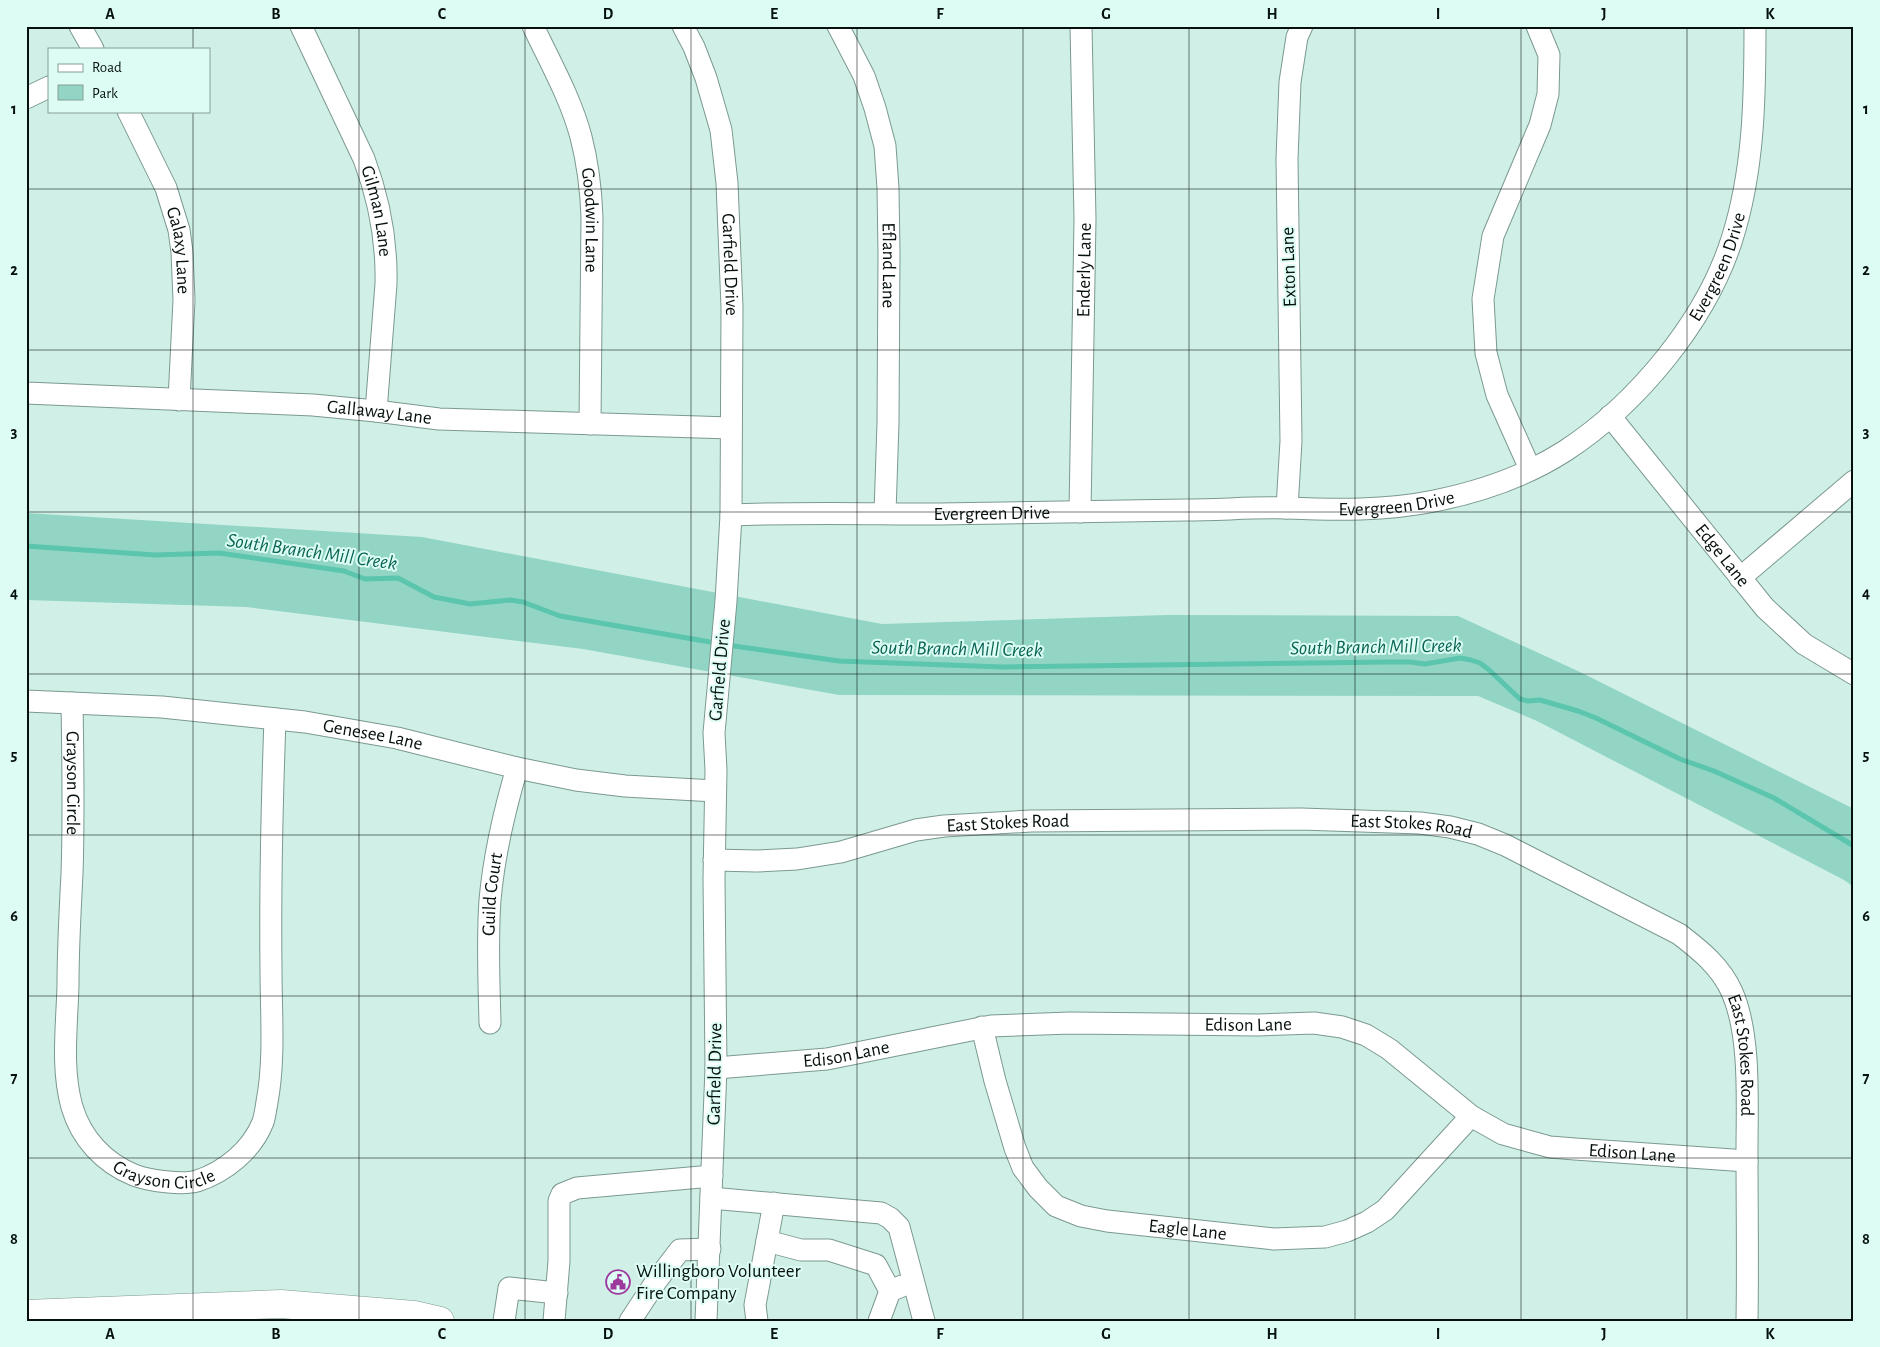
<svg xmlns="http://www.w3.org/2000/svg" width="1880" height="1347" font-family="'Alegreya Sans',sans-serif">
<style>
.green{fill:#92d5c5}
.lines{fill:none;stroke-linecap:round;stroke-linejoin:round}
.stream{stroke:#5bc5ae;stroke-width:5}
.minor-casing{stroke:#7b9991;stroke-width:23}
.major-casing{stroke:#7b9991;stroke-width:29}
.minor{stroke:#fff;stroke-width:21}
.major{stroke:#fff;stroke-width:28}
.grid{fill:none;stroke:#06100d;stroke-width:1;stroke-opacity:0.55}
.labels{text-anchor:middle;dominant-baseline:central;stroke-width:4;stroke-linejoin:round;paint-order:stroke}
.street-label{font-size:19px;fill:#06100d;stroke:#ddfdf4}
.poi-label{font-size:19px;fill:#06100d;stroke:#ddfdf4;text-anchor:start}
.water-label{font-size:20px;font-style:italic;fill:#0a6455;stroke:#ddfdf4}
.neatline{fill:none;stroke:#06100d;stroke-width:2}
.grid-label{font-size:16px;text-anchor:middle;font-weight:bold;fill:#06100d}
</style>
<rect width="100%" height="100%" fill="#d0f0e7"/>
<!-- green -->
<polygon class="green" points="26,513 422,537 882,624 1167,615 1458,616 1580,672 1854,809 1854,887 1844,880 1537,721 1478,696 839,695 583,649 247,607 26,600"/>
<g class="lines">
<!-- stream -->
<g class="stream">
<polyline points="26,546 155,555 219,553 344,571 365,579 398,578 434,597 460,602 470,604 510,600 523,602 560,616 716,643"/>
<polyline points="727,645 839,661 1002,667 1387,662 1410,662 1425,664 1460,658 1471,660 1480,663 1488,669 1520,699 1528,701 1540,700 1578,711 1596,718 1680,759 1714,771 1774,798 1854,846"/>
</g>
<!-- minor casing -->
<g class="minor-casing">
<g id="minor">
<polyline points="80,26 93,49"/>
<path id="s1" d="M301 26 364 159C379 199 387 241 386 284L376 411"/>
<path id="s2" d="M533 26C550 62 571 99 581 137 588 164 591 190 592 217L590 424"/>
<path id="s3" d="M683 26 694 47 706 78 721 130 727 183 732 307 731 515 726 601 714 733 716 770 714 879 716 1068 706 1321"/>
<path id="s4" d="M838 26 864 76 875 108 885 146 888 188 889 253 888 423 885 513"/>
<polyline points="26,98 49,87"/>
<path id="s5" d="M128 111 166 188 179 230 182 252 184 300 179 400"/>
<path id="s6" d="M26 393 313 405 376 411 439 419 731 428"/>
<path id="s7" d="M1610 416 1765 608 1804 644 1854 674"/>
<polyline points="1530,469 1497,395 1486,353 1483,299 1493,236 1540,125 1548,94 1549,55 1537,26"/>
<polyline points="1287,508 1291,441 1287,159 1290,82 1297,37 1302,26"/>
<path id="s8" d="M1080 512 1085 219 1081 26"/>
<path id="s9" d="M731 515C800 512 869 514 939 514 1021 513 1104 511 1186 510 1220 510 1254 507 1287 508 1335 510 1386 511 1434 501 1479 492 1526 476 1565 451 1637 404 1706 321 1732 239 1754 170 1755 98 1755 26"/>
<polyline points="1740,578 1854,481"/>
<path id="s10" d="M26 701 162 707 305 722 397 738 517 768 576 780 625 786 715 791"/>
<path id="s11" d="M72 703C73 760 74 817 72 874 70 911 68 948 68 985 67 1025 61 1069 72 1107 81 1138 104 1163 134 1175 149 1181 183 1185 197 1181 225 1172 252 1150 263 1122 265 1116 266 1108 267 1102 275 1059 271 1013 271 969 270 886 272 802 275 719"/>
<path id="s12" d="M714 860 757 861 797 859 841 852 916 830 944 826 1031 821 1301 819 1420 823 1450 827 1478 834 1505 845 1679 934C1700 950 1721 967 1732 992 1751 1035 1747 1103 1747 1150 1747 1207 1748 1264 1747 1321"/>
<path id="s13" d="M490 1023C489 982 487 941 490 900 494 855 504 812 517 768"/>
<path id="s14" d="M982 1027 995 1081 1015 1148 1023 1168 1038 1188 1056 1206 1081 1216 1107 1221 1274 1239 1325 1237 1347 1231 1367 1222 1385 1210 1471 1116"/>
<path id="s15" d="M716 1068 827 1059 991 1026 1070 1023 1258 1025 1314 1023 1342 1027 1366 1035 1389 1049 1471 1116 1503 1134 1550 1147 1575 1149 1747 1161"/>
<polyline points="711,1198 881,1213 890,1218 899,1227 924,1321"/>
<polyline points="767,1241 801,1250 829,1250 876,1265 890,1291"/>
<polyline points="504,1321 509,1288 557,1293"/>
<polyline points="554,1321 559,1261 559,1201 562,1194 577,1188 712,1176"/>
<polyline points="630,1321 657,1280 680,1250 710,1249"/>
<polyline points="757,1321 755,1305 774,1203"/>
<polyline points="879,1321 890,1291 902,1286"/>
</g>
</g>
<!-- major casing -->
<g class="major-casing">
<polyline id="major" points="26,1314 281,1304 414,1315 440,1321"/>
</g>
<!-- minor -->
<use href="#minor" class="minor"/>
<!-- major -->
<use href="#major" class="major"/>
</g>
<!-- grid -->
<path class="grid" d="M193 26V49M359 26V1321M525 26V1321M691 26V1321M857 26V1321M1023 26V1321M1189 26V1321M1355 26V1321M1521 26V1321M1687 26V1321M193 111V1321M26 189H1854M26 350H1854M26 512H1854M26 674H1854M26 835H1854M26 996H1854M26 1158H1854"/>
<!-- icons -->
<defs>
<g id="civic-ring" transform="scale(1.25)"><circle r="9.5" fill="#ddfdf4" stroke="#9d389d" stroke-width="1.5"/><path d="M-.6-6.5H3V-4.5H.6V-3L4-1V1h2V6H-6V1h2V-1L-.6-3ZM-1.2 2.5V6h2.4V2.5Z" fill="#9d389d"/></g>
</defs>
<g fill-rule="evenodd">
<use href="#civic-ring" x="618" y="1282"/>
</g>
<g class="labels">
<!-- street labels -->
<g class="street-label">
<text stroke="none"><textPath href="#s1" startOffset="201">Gilman Lane</textPath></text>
<text stroke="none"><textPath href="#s2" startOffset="205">Goodwin Lane</textPath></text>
<text stroke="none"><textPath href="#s5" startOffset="150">Galaxy Lane</textPath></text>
<text stroke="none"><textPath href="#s3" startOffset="246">Garfield Drive</textPath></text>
<text stroke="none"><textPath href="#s4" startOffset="249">Efland Lane</textPath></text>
<text stroke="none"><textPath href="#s9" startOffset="1088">Evergreen Drive</textPath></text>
<text transform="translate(1289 267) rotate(-92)">Exton Lane</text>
<text stroke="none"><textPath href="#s8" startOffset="242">Enderly Lane</textPath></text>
<text stroke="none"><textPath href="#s6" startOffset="354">Gallaway Lane</textPath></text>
<text stroke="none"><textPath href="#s9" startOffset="666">Evergreen Drive</textPath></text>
<text stroke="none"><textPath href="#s9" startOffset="261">Evergreen Drive</textPath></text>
<text stroke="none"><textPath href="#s7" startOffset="179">Edge Lane</textPath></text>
<text transform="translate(720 670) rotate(-85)">Garfield Drive</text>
<text stroke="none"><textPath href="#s10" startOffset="349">Genesee Lane</textPath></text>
<text stroke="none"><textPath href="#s11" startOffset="80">Grayson Circle</textPath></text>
<text stroke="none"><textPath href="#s12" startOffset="298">East Stokes Road</textPath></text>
<text stroke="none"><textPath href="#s12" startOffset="702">East Stokes Road</textPath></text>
<text stroke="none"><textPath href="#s13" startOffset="129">Guild Court</textPath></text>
<text stroke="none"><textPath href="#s15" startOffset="536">Edison Lane</textPath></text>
<text stroke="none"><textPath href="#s15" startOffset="131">Edison Lane</textPath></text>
<text stroke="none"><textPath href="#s12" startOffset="1138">East Stokes Road</textPath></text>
<text transform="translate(715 1074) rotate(-89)">Garfield Drive</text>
<text stroke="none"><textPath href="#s15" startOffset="956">Edison Lane</textPath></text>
<text stroke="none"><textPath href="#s11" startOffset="530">Grayson Circle</textPath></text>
<text stroke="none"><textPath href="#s14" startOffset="332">Eagle Lane</textPath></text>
</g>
<!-- poi labels -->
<g class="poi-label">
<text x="636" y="1271">Willingboro Volunteer<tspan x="636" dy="22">Fire Company</tspan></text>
</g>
<!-- water labels -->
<g class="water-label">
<text transform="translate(312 552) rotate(8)">South Branch Mill Creek</text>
<text transform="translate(1376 647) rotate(-1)">South Branch Mill Creek</text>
<text transform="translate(957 649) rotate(1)">South Branch Mill Creek</text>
</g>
</g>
<!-- border -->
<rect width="1880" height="1347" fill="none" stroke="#ddfdf4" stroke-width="55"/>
<!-- legend -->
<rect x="48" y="48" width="162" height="65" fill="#ddfdf4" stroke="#879e98"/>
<rect x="58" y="64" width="25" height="8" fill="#ffffff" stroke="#879e98"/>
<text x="92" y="72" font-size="15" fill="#06100d">Road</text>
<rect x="58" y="85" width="25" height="15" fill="#92d5c5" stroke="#879e98"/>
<text x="92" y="98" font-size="15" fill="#06100d">Park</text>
<rect x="28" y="28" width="1824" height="1292" class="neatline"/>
<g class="grid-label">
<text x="110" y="19">A</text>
<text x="276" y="19">B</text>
<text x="442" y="19">C</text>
<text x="608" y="19">D</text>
<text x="774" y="19">E</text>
<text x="940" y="19">F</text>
<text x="1106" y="19">G</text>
<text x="1272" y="19">H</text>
<text x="1438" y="19">I</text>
<text x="1604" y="19">J</text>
<text x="1770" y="19">K</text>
<text x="14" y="114">1</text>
<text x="1866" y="114">1</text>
<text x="14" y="275">2</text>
<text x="1866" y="275">2</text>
<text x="14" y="437">3</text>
<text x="1866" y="437">3</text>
<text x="14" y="598">4</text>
<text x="1866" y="598">4</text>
<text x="14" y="760">5</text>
<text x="1866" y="760">5</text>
<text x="14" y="921">6</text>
<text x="1866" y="921">6</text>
<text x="14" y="1083">7</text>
<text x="1866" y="1083">7</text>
<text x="14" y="1244">8</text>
<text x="1866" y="1244">8</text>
<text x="110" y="1339">A</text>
<text x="276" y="1339">B</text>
<text x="442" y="1339">C</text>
<text x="608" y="1339">D</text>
<text x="774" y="1339">E</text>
<text x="940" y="1339">F</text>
<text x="1106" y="1339">G</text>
<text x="1272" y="1339">H</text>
<text x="1438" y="1339">I</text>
<text x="1604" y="1339">J</text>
<text x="1770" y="1339">K</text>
</g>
</svg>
